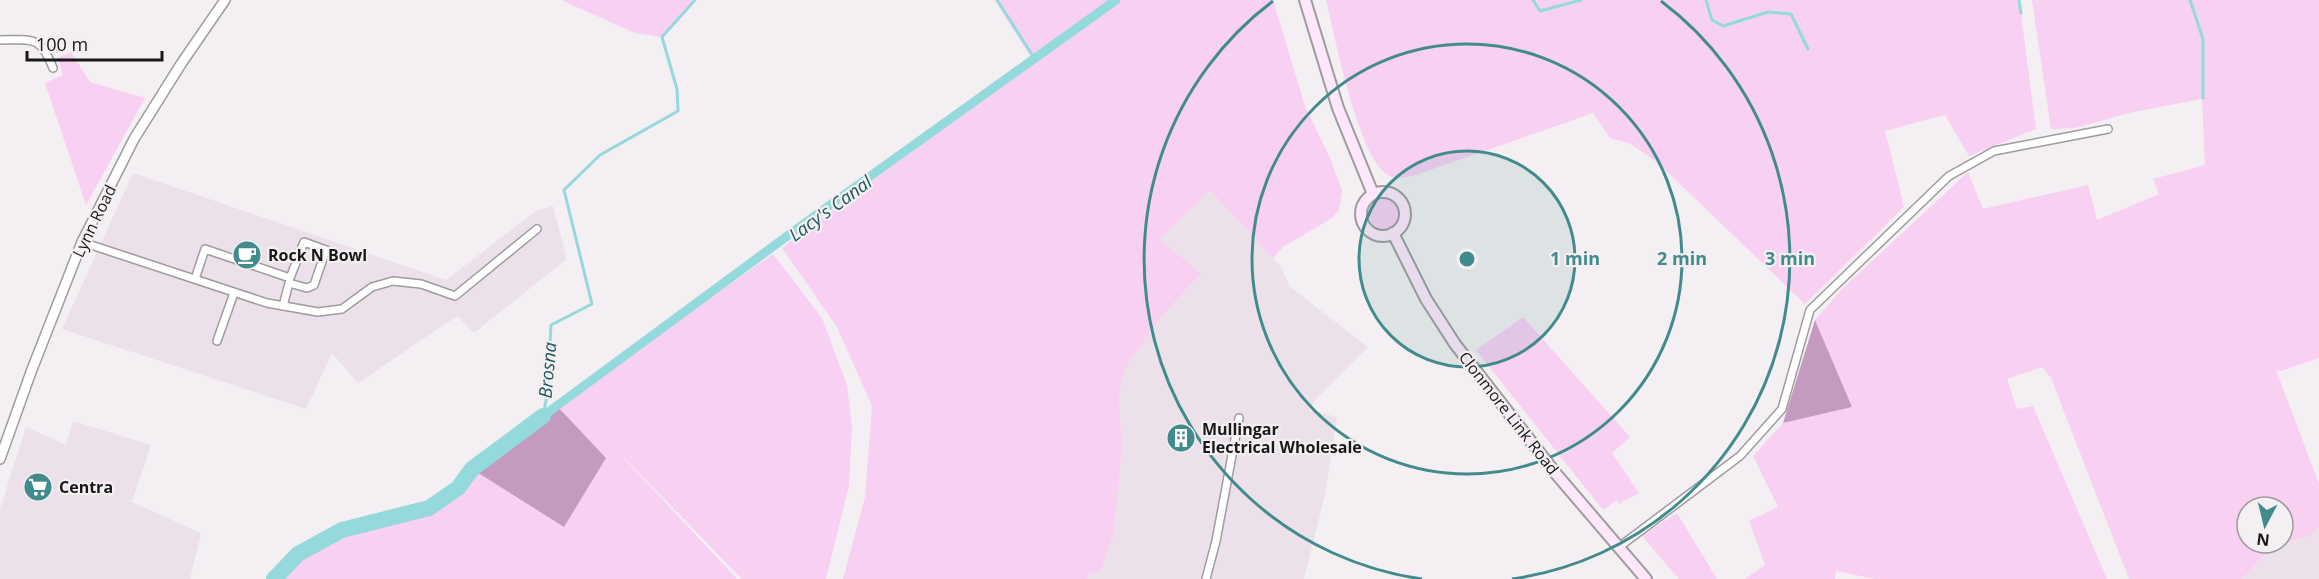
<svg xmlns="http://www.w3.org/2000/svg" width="2319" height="579" font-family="'Open Sans',sans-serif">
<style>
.built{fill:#ece1ea}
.green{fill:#f8d0f2;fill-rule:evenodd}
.forest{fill:#c49abe}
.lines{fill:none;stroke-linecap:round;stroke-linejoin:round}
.stream{stroke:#94d9db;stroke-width:3}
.canal{stroke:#94d9db;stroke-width:9}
.river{stroke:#94d9db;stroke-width:16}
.minor-casing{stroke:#9f9b9e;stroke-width:10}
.tertiary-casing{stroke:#9f9b9e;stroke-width:12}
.secondary-casing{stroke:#9f9b9e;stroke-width:14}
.minor{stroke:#fff;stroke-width:7}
.tertiary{stroke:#fff;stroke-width:9}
.secondary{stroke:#fee6fb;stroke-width:10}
.ring{fill:none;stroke:#428b8d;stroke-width:3}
.labels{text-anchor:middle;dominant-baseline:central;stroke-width:4.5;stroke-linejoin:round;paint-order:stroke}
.street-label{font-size:16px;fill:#191819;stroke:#f3eff2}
.poi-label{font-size:16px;font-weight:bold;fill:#191819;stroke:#f3eff2;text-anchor:start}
.water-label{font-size:18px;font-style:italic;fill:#1c5759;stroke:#f3eff2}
.centre{fill:#428b8d;stroke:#f3eff2;stroke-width:3}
.ring-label{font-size:18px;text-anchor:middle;font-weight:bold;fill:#428b8d;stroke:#f3eff2;stroke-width:4.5;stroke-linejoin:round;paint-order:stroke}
</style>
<rect width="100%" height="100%" fill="#f3eff2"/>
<!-- built -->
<g class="built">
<polygon points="133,173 446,280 536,211 553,206 567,259 474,333 457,316 358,383 332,353 306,409 62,329"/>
<polygon points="1210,190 1282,268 1289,286 1368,347 1315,400 1309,410 1337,417 1325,494 1304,579 1087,579 1114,531 1122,449 1119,393 1122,373 1162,315 1200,274 1160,239"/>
<polygon points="73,421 151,445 132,501 123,498 201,533 190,579 0,579 0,509 26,427 66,445"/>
<polygon points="2319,527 2319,579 2242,579 2273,546 2309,536"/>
</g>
<!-- green -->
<g class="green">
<polygon points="561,0 695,0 662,37 635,33"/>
<polygon points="995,0 1273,0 1305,106 1331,160 1342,191 1339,210 1332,218 1283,247 1273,258 1210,190 1160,239 1201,274 1162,315 1124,370 1119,393 1122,449 1114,531 1100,571 1090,572 1087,579 843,579 865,497 872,406 837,327 782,248 1033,61"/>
<path d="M1326 0H2019L2036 129 1969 156 1945 115 1885 131 1904 207 1805 304 1658 163 1631 144 1610 138 1593 113 1413 176C1405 177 1397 180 1390 176 1359 163 1334 33 1326 0Z"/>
<path d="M2032 0H2319V358L2281 371 2276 370 2319 484V527L2309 536 2273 546 2242 579H2129L2051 378 2042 367 2007 379 2017 409 2033 406 2107 579H1875L1836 571 1835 579H1745L1765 565 1749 521 1778 507 1753 456 1783 423 1852 407 1815 320 1841 290 1968 172 1983 209 2088 185 2097 220 2159 194 2153 179 2205 165 2202 99 2133 112 2075 128 2051 129ZM2247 507H2283V543H2247Z"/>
<polygon points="71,52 90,82 145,98 86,205 45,83 63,75 58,58"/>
<circle cx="1384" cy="214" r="15"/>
<polygon points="773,254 822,318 847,385 852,426 849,485 826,579 742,579 605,438 737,579 274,579 298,554 342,530 429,508 457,488 472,469 564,527 606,458 557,406"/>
<polygon points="1523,317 1630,437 1612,453 1639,493 1619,504 1617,500 1603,510 1476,350"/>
<polygon points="1677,513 1717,579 1679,579 1642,536"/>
</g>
<!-- forest -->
<g class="forest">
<polygon points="1815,320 1852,407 1783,423"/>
<polygon points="557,406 606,458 564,527 472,469"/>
</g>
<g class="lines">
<!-- stream -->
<g class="stream">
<polyline points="997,0 1035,59"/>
<polyline points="1533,0 1540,11 1581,0"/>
<polyline points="1706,0 1712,20 1723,26 1768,12 1791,14 1808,49"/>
<polyline points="2019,0 2021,13"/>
<polyline points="2190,0 2203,39 2203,98"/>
<polyline points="543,416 547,396 551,325 592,304 564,190 600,155 678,111 677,89 662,37 695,0"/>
</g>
<!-- canal -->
<polyline class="canal" points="543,416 809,220 1116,0"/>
<!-- river -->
<polyline class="river" points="274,579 298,554 342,530 429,508 458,488 472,469 543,416"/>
<!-- minor casing -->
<g class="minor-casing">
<g id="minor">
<path d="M0 40C33 40 40 35 53 68"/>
<polyline points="82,242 267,303 318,312 342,309 372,287 393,281 421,284 455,296 537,229"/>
<polyline points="195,279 205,249 290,278 304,242 326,250 314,285 307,288 289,283 283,306"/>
<polyline points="217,341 234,293"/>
<polyline points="1619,547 1740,456 1782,409 1810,310 1949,176 1994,151 2108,129"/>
<polyline points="1206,579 1216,541 1239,418"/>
</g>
</g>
<!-- tertiary casing -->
<g class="tertiary-casing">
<polyline id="tertiary" points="0,459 31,372 82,242 134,139 181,64 225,0"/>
</g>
<!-- secondary casing -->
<g class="secondary-casing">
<g id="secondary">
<polyline points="1305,0 1338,108 1373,194"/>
<circle cx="1383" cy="214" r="22"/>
<polyline points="1393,233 1426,299 1455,344 1557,475 1646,579"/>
</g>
</g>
<!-- minor -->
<use href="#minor" class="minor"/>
<!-- tertiary -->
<use href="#tertiary" class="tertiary"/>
<!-- secondary -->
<use href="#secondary" class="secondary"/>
</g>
<!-- distance rings -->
<circle cx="1467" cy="259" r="108" fill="#428b8d" fill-opacity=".12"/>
<g class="ring">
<circle cx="1467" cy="259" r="108"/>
<circle cx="1467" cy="259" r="215"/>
<path d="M1422 579A323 323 0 0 1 1273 1M1661 1A323 323 0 0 1 1512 579"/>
</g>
<!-- icons -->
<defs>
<g id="cafe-disc" transform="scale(1.5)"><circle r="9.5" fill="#428b8d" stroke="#f3eff2"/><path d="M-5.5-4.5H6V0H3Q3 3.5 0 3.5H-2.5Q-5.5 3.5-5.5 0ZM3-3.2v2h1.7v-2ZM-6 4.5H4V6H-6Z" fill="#fff"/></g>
<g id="building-disc" transform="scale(1.5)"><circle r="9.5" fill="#428b8d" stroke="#f3eff2"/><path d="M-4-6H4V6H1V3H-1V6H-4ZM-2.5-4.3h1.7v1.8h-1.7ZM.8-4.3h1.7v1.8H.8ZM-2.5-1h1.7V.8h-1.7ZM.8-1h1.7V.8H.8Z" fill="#fff"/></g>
<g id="supermarket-disc" transform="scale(1.5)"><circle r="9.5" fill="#428b8d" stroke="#f3eff2"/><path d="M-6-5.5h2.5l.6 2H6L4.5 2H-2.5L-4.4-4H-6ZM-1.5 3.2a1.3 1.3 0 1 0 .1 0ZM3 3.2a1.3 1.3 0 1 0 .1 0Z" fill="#fff"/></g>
</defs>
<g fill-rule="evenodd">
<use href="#cafe-disc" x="247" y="255"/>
<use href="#building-disc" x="1181" y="438"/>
<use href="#supermarket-disc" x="38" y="487"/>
</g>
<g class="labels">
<!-- street labels -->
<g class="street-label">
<text transform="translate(94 221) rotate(-64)">Lynn Road</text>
<text transform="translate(1509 413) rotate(52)">Clonmore Link Road</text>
</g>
<!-- poi labels -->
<g class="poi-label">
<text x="268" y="255">Rock N Bowl</text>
<text x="1202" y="429">Mullingar<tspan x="1202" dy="18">Electrical Wholesale</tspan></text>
<text x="59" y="487">Centra</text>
</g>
<!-- water labels -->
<g class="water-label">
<text transform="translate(830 208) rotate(-36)">Lacy's Canal</text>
<text transform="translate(547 370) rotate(-85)">Brosna</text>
</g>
</g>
<circle cx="1467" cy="259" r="9" class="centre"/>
<g class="ring-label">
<text x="1575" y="265">1 min</text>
<text x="1682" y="265">2 min</text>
<text x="1790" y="265">3 min</text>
</g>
<!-- north arrow -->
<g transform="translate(2265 525) rotate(187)"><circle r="28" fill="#f3eff2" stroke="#9c999b" stroke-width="1.5"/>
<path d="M0-4.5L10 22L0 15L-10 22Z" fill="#428b8d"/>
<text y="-9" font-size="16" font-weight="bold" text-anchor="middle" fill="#191819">N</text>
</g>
<!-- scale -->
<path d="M27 51v9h135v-9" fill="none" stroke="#191819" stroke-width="3"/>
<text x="36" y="51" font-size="18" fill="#191819" stroke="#f3eff2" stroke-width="4.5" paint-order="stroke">100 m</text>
</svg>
